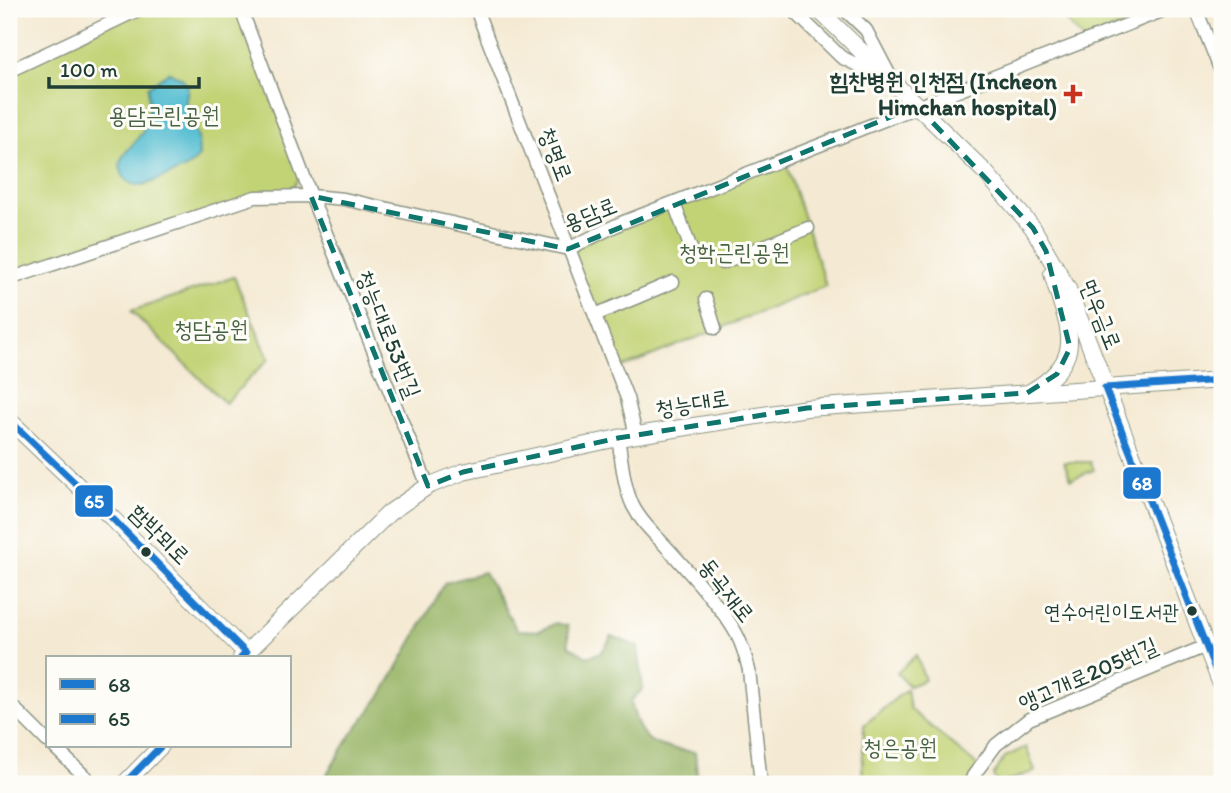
<svg xmlns="http://www.w3.org/2000/svg" width="1231" height="793" font-family="Itim,'Poor Story',sans-serif">
<style>
.green{fill:#c2d376;stroke:#708855;stroke-width:2}
.forest{fill:#99b567;stroke:#5c794e;stroke-width:2}
.water{fill:#54bed1;stroke:#3a7e82;stroke-width:2}
.lines{fill:none;stroke-linecap:round;stroke-linejoin:round}
.minor-casing{stroke:#8a9383;stroke-width:15}
.major-casing{stroke:#8a9383;stroke-width:18}
.minor{stroke:#fff;stroke-width:12}
.major{stroke:#fff;stroke-width:16}
.bus-1-casing{stroke:#fdfcf7;stroke-width:12}
.bus-2-casing{stroke:#fdfcf7;stroke-width:12}
.bus-1{stroke:#1c78cf;stroke-width:7}
.bus-2{stroke:#1c78cf;stroke-width:7}
.marked{fill:none;stroke:#0f766e;stroke-width:5;stroke-dasharray:14 9;stroke-linejoin:round}
.poi-dot{fill:#c8321e;stroke:#fdfcf7;stroke-width:2.5}
.bus-dot{fill:#1f3d34;stroke:#fdfcf7;stroke-width:2.5}
.labels{text-anchor:middle;dominant-baseline:central;stroke-width:6;stroke-linejoin:round;paint-order:stroke}
.bus-label{font-size:21px;fill:#1f3d34;stroke:#fdfcf7;text-anchor:end}
.poi-label{font-size:23px;font-weight:bold;fill:#1f3d34;stroke:#fdfcf7;text-anchor:end}
.park-label{font-size:23px;fill:#486244;stroke:#fdfcf7}
.street-label{font-size:23px;fill:#1f3d34;stroke:#fdfcf7}
.line-badge{stroke:#fdfcf7;stroke-width:2.5}
.badge-label{font-size:19px;text-anchor:middle;font-weight:bold;fill:#fff}
</style>
<rect width="100%" height="100%" fill="#fdfcf7"/>
<filter id="ink" filterUnits="userSpaceOnUse"><feTurbulence type="fractalNoise" baseFrequency=".0143" numOctaves="2"/><feDisplacementMap in="SourceGraphic" scale="14" xChannelSelector="R" yChannelSelector="G"/><feConvolveMatrix kernelMatrix="1 2 1 2 8 2 1 2 1" color-interpolation-filters="sRGB"/></filter>
<filter id="wash" filterUnits="userSpaceOnUse"><feTurbulence type="fractalNoise" baseFrequency=".00686" numOctaves="4" result="noise"/><feDisplacementMap in="SourceGraphic" scale="28" xChannelSelector="R" yChannelSelector="G"/><feGaussianBlur stdDeviation="1.57" result="paint"/><feColorMatrix in="noise" values="0 0 0 0 0 0 0 0 0 0 0 0 0 0 0 0 0 1.4 0 .05"/><feComposite in="paint" operator="in"/></filter>
<g filter="url(#wash)">
<rect width="100%" height="100%" fill="#f4e9d2"/>
<!-- green -->
<g class="green">
<polygon points="140,9 240,9 302,172 289,196 260,197 9,279 9,71"/>
<polygon points="1055,9 1167,9 1084,41"/>
<polygon points="785,160 826,286 616,370 568,249"/>
<polygon points="234,277 269,359 225,403 131,311"/>
<polygon points="1064,462 1091,462 1094,470 1071,479"/>
<polygon points="916,655 925,680 909,686 897,673"/>
<polygon points="907,689 910,709 979,767 970,784 869,784 862,782 864,725"/>
<polygon points="1026,747 1035,771 999,784 993,776 1005,757"/>
</g>
<!-- forest -->
<path class="forest" d="M484 572 517 630 539 631 556 623 568 626 569 646 587 657 602 652 612 636 638 647 643 689 631 701C640 746 654 746 695 752L698 784H321L351 735 383 693 445 583Z"/>
<!-- water -->
<path class="water" d="M169 72 182 78 188 86 185 110 198 137 199 156C191 168 179 171 167 176 152 182 134 193 123 176 121 171 119 166 121 160 125 150 141 139 146 125 151 113 148 99 148 87Z"/>
</g>
<g filter="url(#ink)">
<g class="lines">
<!-- minor casing -->
<g class="minor-casing">
<g id="minor">
<polyline points="241,9 311,196 428,486"/>
<polyline points="476,9 627,398 636,435"/>
<polyline points="792,9 841,57 886,79"/>
<polyline points="844,9 866,30 889,74"/>
<polyline points="1196,9 1222,74"/>
<polyline points="9,71 140,9"/>
<polyline points="674,203 691,249"/>
<polyline points="722,263 808,228"/>
<polyline points="9,279 255,197 311,196 344,199 568,249 621,223 1167,9"/>
<polyline points="706,299 715,328"/>
<polyline points="595,315 673,282"/>
<path d="M618 438C622 460 623 485 633 506 642 524 657 536 670 551 689 572 725 611 737 635 743 646 746 658 749 670L761 784"/>
<polyline points="9,703 47,741"/>
<polyline points="53,746 93,784"/>
<polyline points="970,784 973,776 996,745 1029,719 1206,646"/>
</g>
</g>
<!-- major casing -->
<g class="major-casing">
<g id="major">
<polyline points="818,9 985,172 1033,228 1068,289 1222,687"/>
<path d="M1030 392C1090 358 1067 327 1052 273"/>
<polyline points="9,420 113,519 246,653"/>
<polyline points="241,658 389,513 428,486 463,472 618,438 807,408 1222,380"/>
<polyline points="124,784 161,746"/>
</g>
</g>
<!-- minor -->
<use href="#minor" class="minor"/>
<!-- major -->
<use href="#major" class="major"/>
<!-- bus-1 casing -->
<g class="bus-1-casing">
<polyline id="bus-1" points="1222,380 1105,388 1222,687"/>
</g>
<!-- bus-2 casing -->
<g class="bus-2-casing">
<g id="bus-2">
<polyline points="9,420 113,519 246,653 241,658"/>
<polyline points="124,784 161,746"/>
</g>
</g>
<!-- bus-1 -->
<use href="#bus-1" class="bus-1"/>
<!-- bus-2 -->
<use href="#bus-2" class="bus-2"/>
</g>
</g>
<!-- marked area -->
<path class="marked" d="M917 106 1033 228 1046 251 1070 348 1057 374 1027 393 807 408 618 438 463 472 428 486 311 196 568 249Z"/>
<!-- markers -->
<path class="poi-dot" d="M1069.5 83.5h7v7h7v7h-7v7h-7v-7h-7v-7h7z"/>
<g class="bus-dot">
<circle cx="146" cy="552" r="6"/>
<circle cx="1192" cy="611" r="6"/>
</g>
<g class="labels">
<!-- bus labels -->
<g class="bus-label">
<text x="1179" y="611">연수어린이도서관</text>
</g>
<!-- poi labels -->
<g class="poi-label">
<text x="1057" y="81">힘찬병원 인천점 (Incheon<tspan x="1057" dy="26">Himchan hospital)</tspan></text>
</g>
<!-- park labels -->
<g class="park-label">
<text x="164" y="115">용담근린공원</text>
<text x="734" y="252">청학근린공원</text>
<text x="211" y="329">청담공원</text>
<text x="900" y="747">청은공원</text>
</g>
<!-- street labels -->
<g class="street-label">
<text transform="translate(556 154) rotate(69)">청명로</text>
<text transform="translate(590 214) rotate(-22)">용담로</text>
<text transform="translate(1101 314) rotate(68)">먼우금로</text>
<text transform="translate(389 334) rotate(68)">청능대로53번길</text>
<text transform="translate(692 403) rotate(-9)">청능대로</text>
<text transform="translate(160 534) rotate(45)">함박뫼로</text>
<text transform="translate(727 590) rotate(52)">동곡재로</text>
<text transform="translate(1088 674) rotate(-24)">앵고개로205번길</text>
</g>
</g>
<g class="line-badge">
<rect x="1122" y="466" width="40" height="34" rx="7" fill="#1c78cf"/>
<rect x="74" y="484" width="40" height="34" rx="7" fill="#1c78cf"/>
</g>
<g class="badge-label">
<text x="1142" y="490">68</text>
<text x="94" y="508">65</text>
</g>
<!-- margin -->
<rect width="1231" height="793" fill="none" stroke="#fdfcf7" stroke-width="35"/>
<!-- legend -->
<rect x="46" y="656" width="245" height="91" fill="#fdfcf7" stroke="#a4b0a9" stroke-width="2"/>
<rect x="60" y="679" width="35" height="10" fill="#1c78cf" stroke="#a4b0a9" stroke-width="2"/>
<text x="108" y="692" font-size="21" fill="#1f3d34">68</text>
<rect x="60" y="714" width="35" height="10" fill="#1c78cf" stroke="#a4b0a9" stroke-width="2"/>
<text x="108" y="726" font-size="21" fill="#1f3d34">65</text>
<!-- scale -->
<path d="M49 77v10h150v-10" fill="none" stroke="#1f3d34" stroke-width="3.5"/>
<text x="60" y="77" font-size="21" fill="#1f3d34" stroke="#fdfcf7" stroke-width="5" paint-order="stroke">100 m</text>
</svg>
